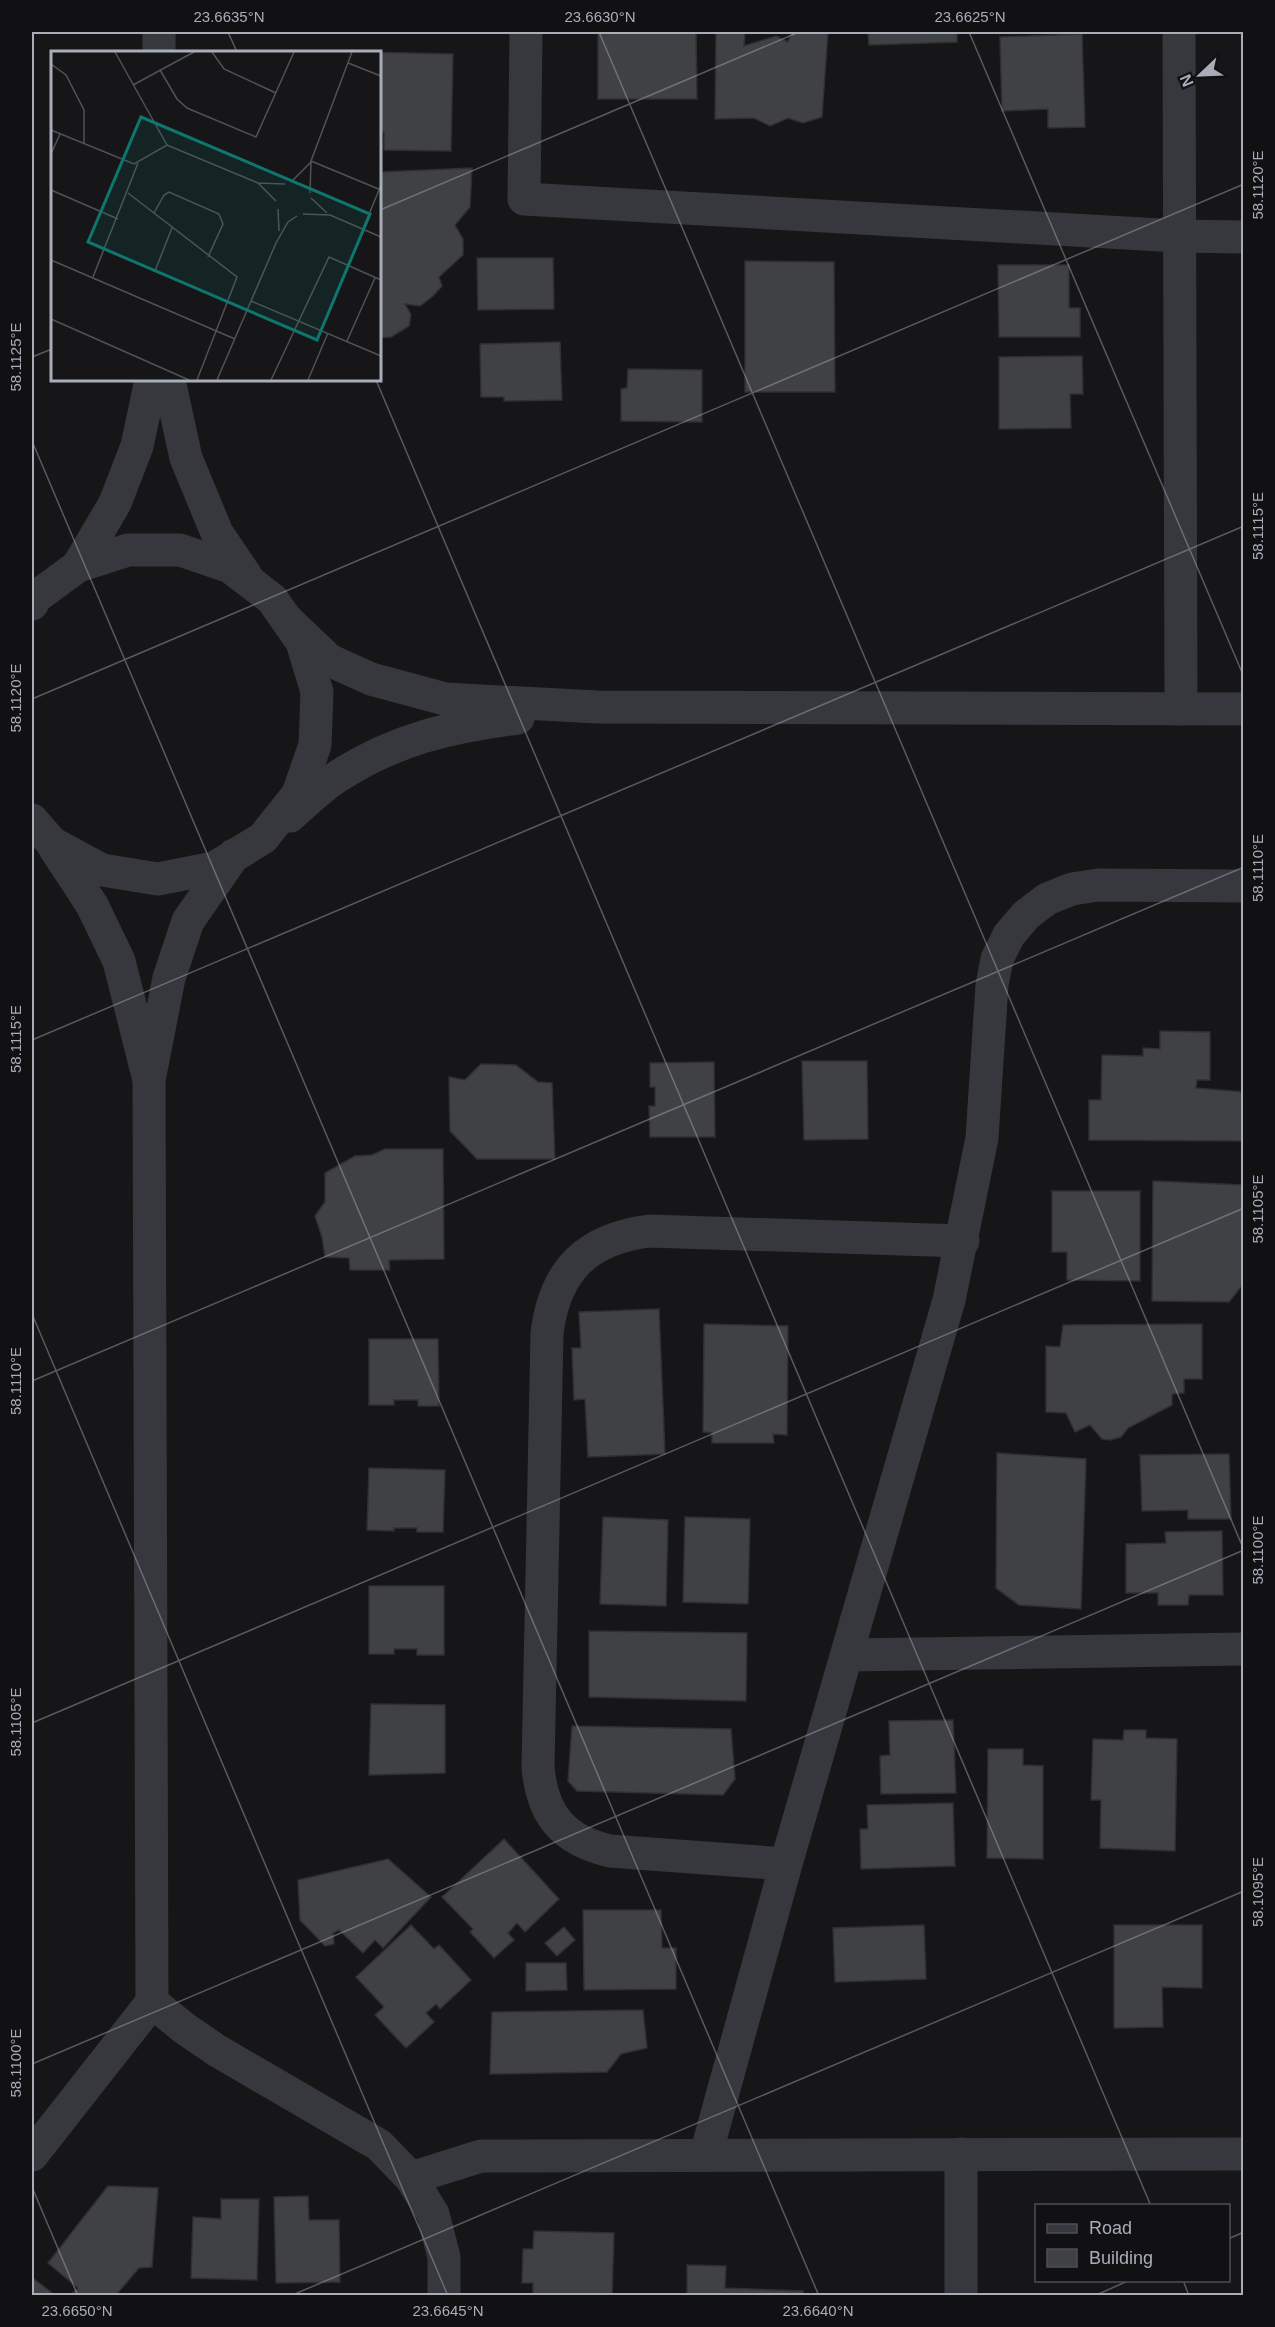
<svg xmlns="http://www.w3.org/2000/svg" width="1275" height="2327" font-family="Arial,sans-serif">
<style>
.building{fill:#404145;stroke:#303034;stroke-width:1.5}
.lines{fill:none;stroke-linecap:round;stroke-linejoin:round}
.minor{stroke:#37383d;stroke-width:33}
.ticks{fill:none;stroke:#a8adb8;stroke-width:1.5;stroke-opacity:0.45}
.inset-road{fill:none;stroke:#505258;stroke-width:1.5}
.view{fill:#0f766e;fill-opacity:0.15;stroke:#0f766e;stroke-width:3}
.inset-edge{fill:none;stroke:#a8adb8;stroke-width:3}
.neatline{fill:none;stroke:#a8adb8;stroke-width:2}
.ticks-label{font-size:15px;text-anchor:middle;fill:#a8adb8}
</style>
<rect width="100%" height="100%" fill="#161618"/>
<!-- building -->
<g class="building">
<polygon points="598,32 696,32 697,99 598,99"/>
<polygon points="716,32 745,32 744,46 776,36 788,42 792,32 828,32 822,117 803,123 788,118 770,126 754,118 715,119"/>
<polygon points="868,32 957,32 957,42 869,45"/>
<polygon points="1082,34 1085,127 1048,128 1048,109 1002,111 1000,37"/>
<polygon points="318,51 453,54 451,151 384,150 384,132 380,132 380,52"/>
<polygon points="472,168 470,207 455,225 463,239 463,255 439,277 442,286 433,296 420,306 405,304 411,315 409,326 391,337 380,338 380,172"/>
<polygon points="477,258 553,258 554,309 478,310"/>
<polygon points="745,261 834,262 835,392 745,392"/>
<polygon points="998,265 1069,265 1069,308 1080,308 1080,337 999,337"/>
<polygon points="560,342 562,400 504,401 504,397 481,397 480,344"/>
<polygon points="1082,356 1083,394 1070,394 1071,428 999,429 999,357"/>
<polygon points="628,369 702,370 702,422 621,421 621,389 627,388"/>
<polygon points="1160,1031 1210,1032 1210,1080 1197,1080 1196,1088 1244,1092 1244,1141 1089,1140 1089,1100 1101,1100 1102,1055 1143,1056 1143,1048 1160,1049"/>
<polygon points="802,1061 867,1061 868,1139 804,1140"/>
<polygon points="714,1062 715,1137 650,1137 649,1106 655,1106 655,1087 650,1087 650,1063"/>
<polygon points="481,1064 516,1065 538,1082 552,1083 555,1159 477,1159 450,1131 449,1077 465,1080"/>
<polygon points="385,1149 443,1149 444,1259 389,1260 390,1270 350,1270 349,1258 325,1257 322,1237 315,1216 325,1202 325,1173 355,1156 372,1155"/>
<polygon points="1153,1181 1244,1185 1244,1283 1229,1302 1152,1301"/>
<polygon points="1052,1191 1140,1191 1140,1281 1067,1280 1067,1252 1052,1252"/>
<polygon points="659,1309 665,1454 588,1457 585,1399 574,1400 572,1348 581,1348 579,1312"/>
<polygon points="704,1324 788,1326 787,1435 773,1434 774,1443 712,1443 712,1433 703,1432"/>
<polygon points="1202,1324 1202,1379 1184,1379 1184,1393 1172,1394 1172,1405 1128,1428 1121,1437 1110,1440 1102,1439 1090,1425 1075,1432 1066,1413 1046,1412 1046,1346 1060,1347 1063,1325"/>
<polygon points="369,1339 438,1339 439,1406 418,1406 418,1400 394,1400 394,1405 369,1405"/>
<polygon points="997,1453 1086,1459 1081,1609 1019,1605 996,1588"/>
<polygon points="1229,1454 1231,1519 1188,1519 1188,1510 1142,1511 1140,1455"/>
<polygon points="369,1468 445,1470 443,1532 417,1532 417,1528 394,1528 394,1531 367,1530"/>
<polygon points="603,1517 668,1520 666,1606 600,1604"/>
<polygon points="685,1517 750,1519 748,1604 683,1602"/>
<polygon points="1222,1531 1223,1595 1189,1595 1188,1605 1158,1605 1158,1593 1126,1593 1126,1544 1166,1543 1165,1532"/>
<polygon points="369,1586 444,1586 444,1655 417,1655 417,1649 394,1649 394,1654 369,1654"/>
<polygon points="589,1631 747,1633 746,1701 589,1697"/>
<polygon points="371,1704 445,1705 445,1773 369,1775"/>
<polygon points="953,1720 956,1793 881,1794 880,1756 890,1755 889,1721"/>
<polygon points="572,1726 731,1729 735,1779 723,1795 577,1791 568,1781"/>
<polygon points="1124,1730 1146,1730 1146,1738 1177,1739 1175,1851 1100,1848 1101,1800 1091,1800 1093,1739 1123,1740"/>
<polygon points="988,1749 1023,1749 1023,1765 1043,1766 1043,1859 987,1858"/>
<polygon points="953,1803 955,1866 861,1869 860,1829 868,1829 867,1805"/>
<polygon points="504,1839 559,1899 525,1932 517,1923 508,1933 514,1940 494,1958 470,1932 473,1929 442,1897"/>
<polygon points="388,1859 431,1897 383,1948 375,1940 363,1953 339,1930 333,1933 334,1944 325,1946 300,1920 298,1880"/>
<polygon points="583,1910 661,1910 662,1948 676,1948 676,1989 584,1990"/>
<polygon points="411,1925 434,1949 439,1945 471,1980 440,2009 436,2004 426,2013 434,2022 406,2048 375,2015 384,2007 356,1977"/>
<polygon points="924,1925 926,1979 835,1982 833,1928"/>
<polygon points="1114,1925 1202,1925 1202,1988 1162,1987 1163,2027 1114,2028"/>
<polygon points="564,1927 575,1940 557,1956 545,1943"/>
<polygon points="526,1963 566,1963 567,1990 526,1991"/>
<polygon points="643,2010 647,2048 621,2054 607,2072 490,2074 492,2012"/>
<polygon points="108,2186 158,2188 152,2267 139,2268 115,2296 77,2296 73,2292 78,2288 48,2263"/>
<polygon points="308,2196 309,2220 339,2220 340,2282 276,2283 274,2197"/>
<polygon points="221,2199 259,2199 257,2280 191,2278 193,2217 221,2219"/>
<polygon points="534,2231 614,2233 612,2296 533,2296 533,2283 522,2283 523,2249 533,2249"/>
<polygon points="687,2265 726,2266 725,2288 803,2291 803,2296 687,2296"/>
<polygon points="34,2279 56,2296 32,2296 32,2282"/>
</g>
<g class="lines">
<!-- minor -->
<g class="minor">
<polyline points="159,32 159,52"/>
<polyline points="526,32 524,199 1178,236 1244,237"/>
<polyline points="1179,32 1181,709"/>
<polyline points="169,380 186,458 217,533 246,576"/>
<polyline points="78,566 115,503 137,446 151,380"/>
<polyline points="32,604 36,597 78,566 128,550 180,550 230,567 272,599 302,642 317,692 315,745 298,794 263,838 214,868 158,879 102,870 52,843 32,820"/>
<polyline points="288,621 329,660 371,679 445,699 597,707 1244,709"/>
<path d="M290 816C306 802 322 786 340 775 396 739 453 726 518 718"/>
<polyline points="54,847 92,905 119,961 149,1080 169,978 188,921 234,855"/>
<polyline points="149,1080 152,2002 184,2028 216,2050 379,2145 411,2178 433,2214 444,2257 444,2296"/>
<polyline points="847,1655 1244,1649"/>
<path d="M786 1864 610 1851C563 1840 542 1815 538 1767L547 1333C555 1270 587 1239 649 1231L963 1241"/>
<polyline points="706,2154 786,1864 949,1300 982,1138 992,985 997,959 1009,935 1026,915 1047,899 1072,889 1098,885 1244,886"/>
<polyline points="32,2155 152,2002"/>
<polyline points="411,2178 481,2156 1244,2154"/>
<polyline points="961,2296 961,2154"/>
</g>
</g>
<!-- ticks -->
<path class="ticks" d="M228 32 237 52M599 32 1244 1550M969 32 1244 677M380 210 799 32M32 357 52 349M376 380 1151 2206M32 441 819 2296M32 699 1244 184M32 1040 1244 526M32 1314 448 2296M32 1381 1244 867M32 1723 1244 1208M32 2064 1244 1550M32 2187 78 2296M1228 2239 1244 2232M1183 2280 1189 2296M290 2296 1244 1891M1094 2296 1130 2280"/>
<!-- overview -->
<g transform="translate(51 51)">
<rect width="330" height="330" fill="#161618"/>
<path class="inset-road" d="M64 1 116 94M161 1 173 18 225 42M297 12 330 25M0 13 15 24 33 59V93M109 19 126 48 136 57 205 86 243 1M82 34 143 1M0 79 83 113 116 94 207 132M0 103 9 83M260 110 330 139M240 131 260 111M0 139 67 168M77 142 186 226 146 329M259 142 260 110 301 1M260 147 276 162M225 150 207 132 234 133M227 158 228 180M103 162 113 144 118 141 168 163 172 173 157 206M252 163 279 164 330 186M312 178 330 134M0 209 184 288M104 220 121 177M42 226 87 112M200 250 330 305M0 268 138 329M296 290 324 227M166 329 225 192 237 171 246 165M220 329 278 206 330 229M257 329 277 282"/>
<path class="view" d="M90 66 319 163 266 289 37 191Z"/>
<rect width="330" height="330" class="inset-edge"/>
</g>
<!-- border -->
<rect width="1275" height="2327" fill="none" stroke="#111113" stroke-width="66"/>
<!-- legend -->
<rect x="1035" y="2204" width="195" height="78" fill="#111113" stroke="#4d4f55" stroke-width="1.5"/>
<rect x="1047" y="2224" width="30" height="9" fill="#37383d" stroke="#4d4f55" stroke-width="1.5"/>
<text x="1089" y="2234" font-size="18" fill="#a8adb8">Road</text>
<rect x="1047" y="2249" width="30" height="18" fill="#404145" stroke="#4d4f55" stroke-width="1.5"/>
<text x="1089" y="2264" font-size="18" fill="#a8adb8">Building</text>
<!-- north arrow -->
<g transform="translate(1200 75) rotate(247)" stroke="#111113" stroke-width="4.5" paint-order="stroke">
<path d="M0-4.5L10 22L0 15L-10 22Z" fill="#a8adb8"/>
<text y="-9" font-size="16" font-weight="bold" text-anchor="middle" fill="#a8adb8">N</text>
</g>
<rect x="33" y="33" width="1209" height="2261" class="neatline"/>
<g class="ticks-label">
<text x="229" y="22">23.6635°N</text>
<text x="600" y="22">23.6630°N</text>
<text x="970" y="22">23.6625°N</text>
<text transform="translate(1258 185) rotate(-90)" y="5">58.1120°E</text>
<text transform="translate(16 357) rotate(-90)" y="5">58.1125°E</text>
<text transform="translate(1258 526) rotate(-90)" y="5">58.1115°E</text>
<text transform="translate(16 698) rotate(-90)" y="5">58.1120°E</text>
<text transform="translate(1258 868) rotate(-90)" y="5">58.1110°E</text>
<text transform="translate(16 1039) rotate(-90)" y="5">58.1115°E</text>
<text transform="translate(1258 1209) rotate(-90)" y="5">58.1105°E</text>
<text transform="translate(16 1381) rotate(-90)" y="5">58.1110°E</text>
<text transform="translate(1258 1550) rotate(-90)" y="5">58.1100°E</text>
<text transform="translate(16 1722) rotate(-90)" y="5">58.1105°E</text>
<text transform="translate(1258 1892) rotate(-90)" y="5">58.1095°E</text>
<text transform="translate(16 2063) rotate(-90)" y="5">58.1100°E</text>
<text x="77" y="2316">23.6650°N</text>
<text x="448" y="2316">23.6645°N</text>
<text x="818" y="2316">23.6640°N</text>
</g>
</svg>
